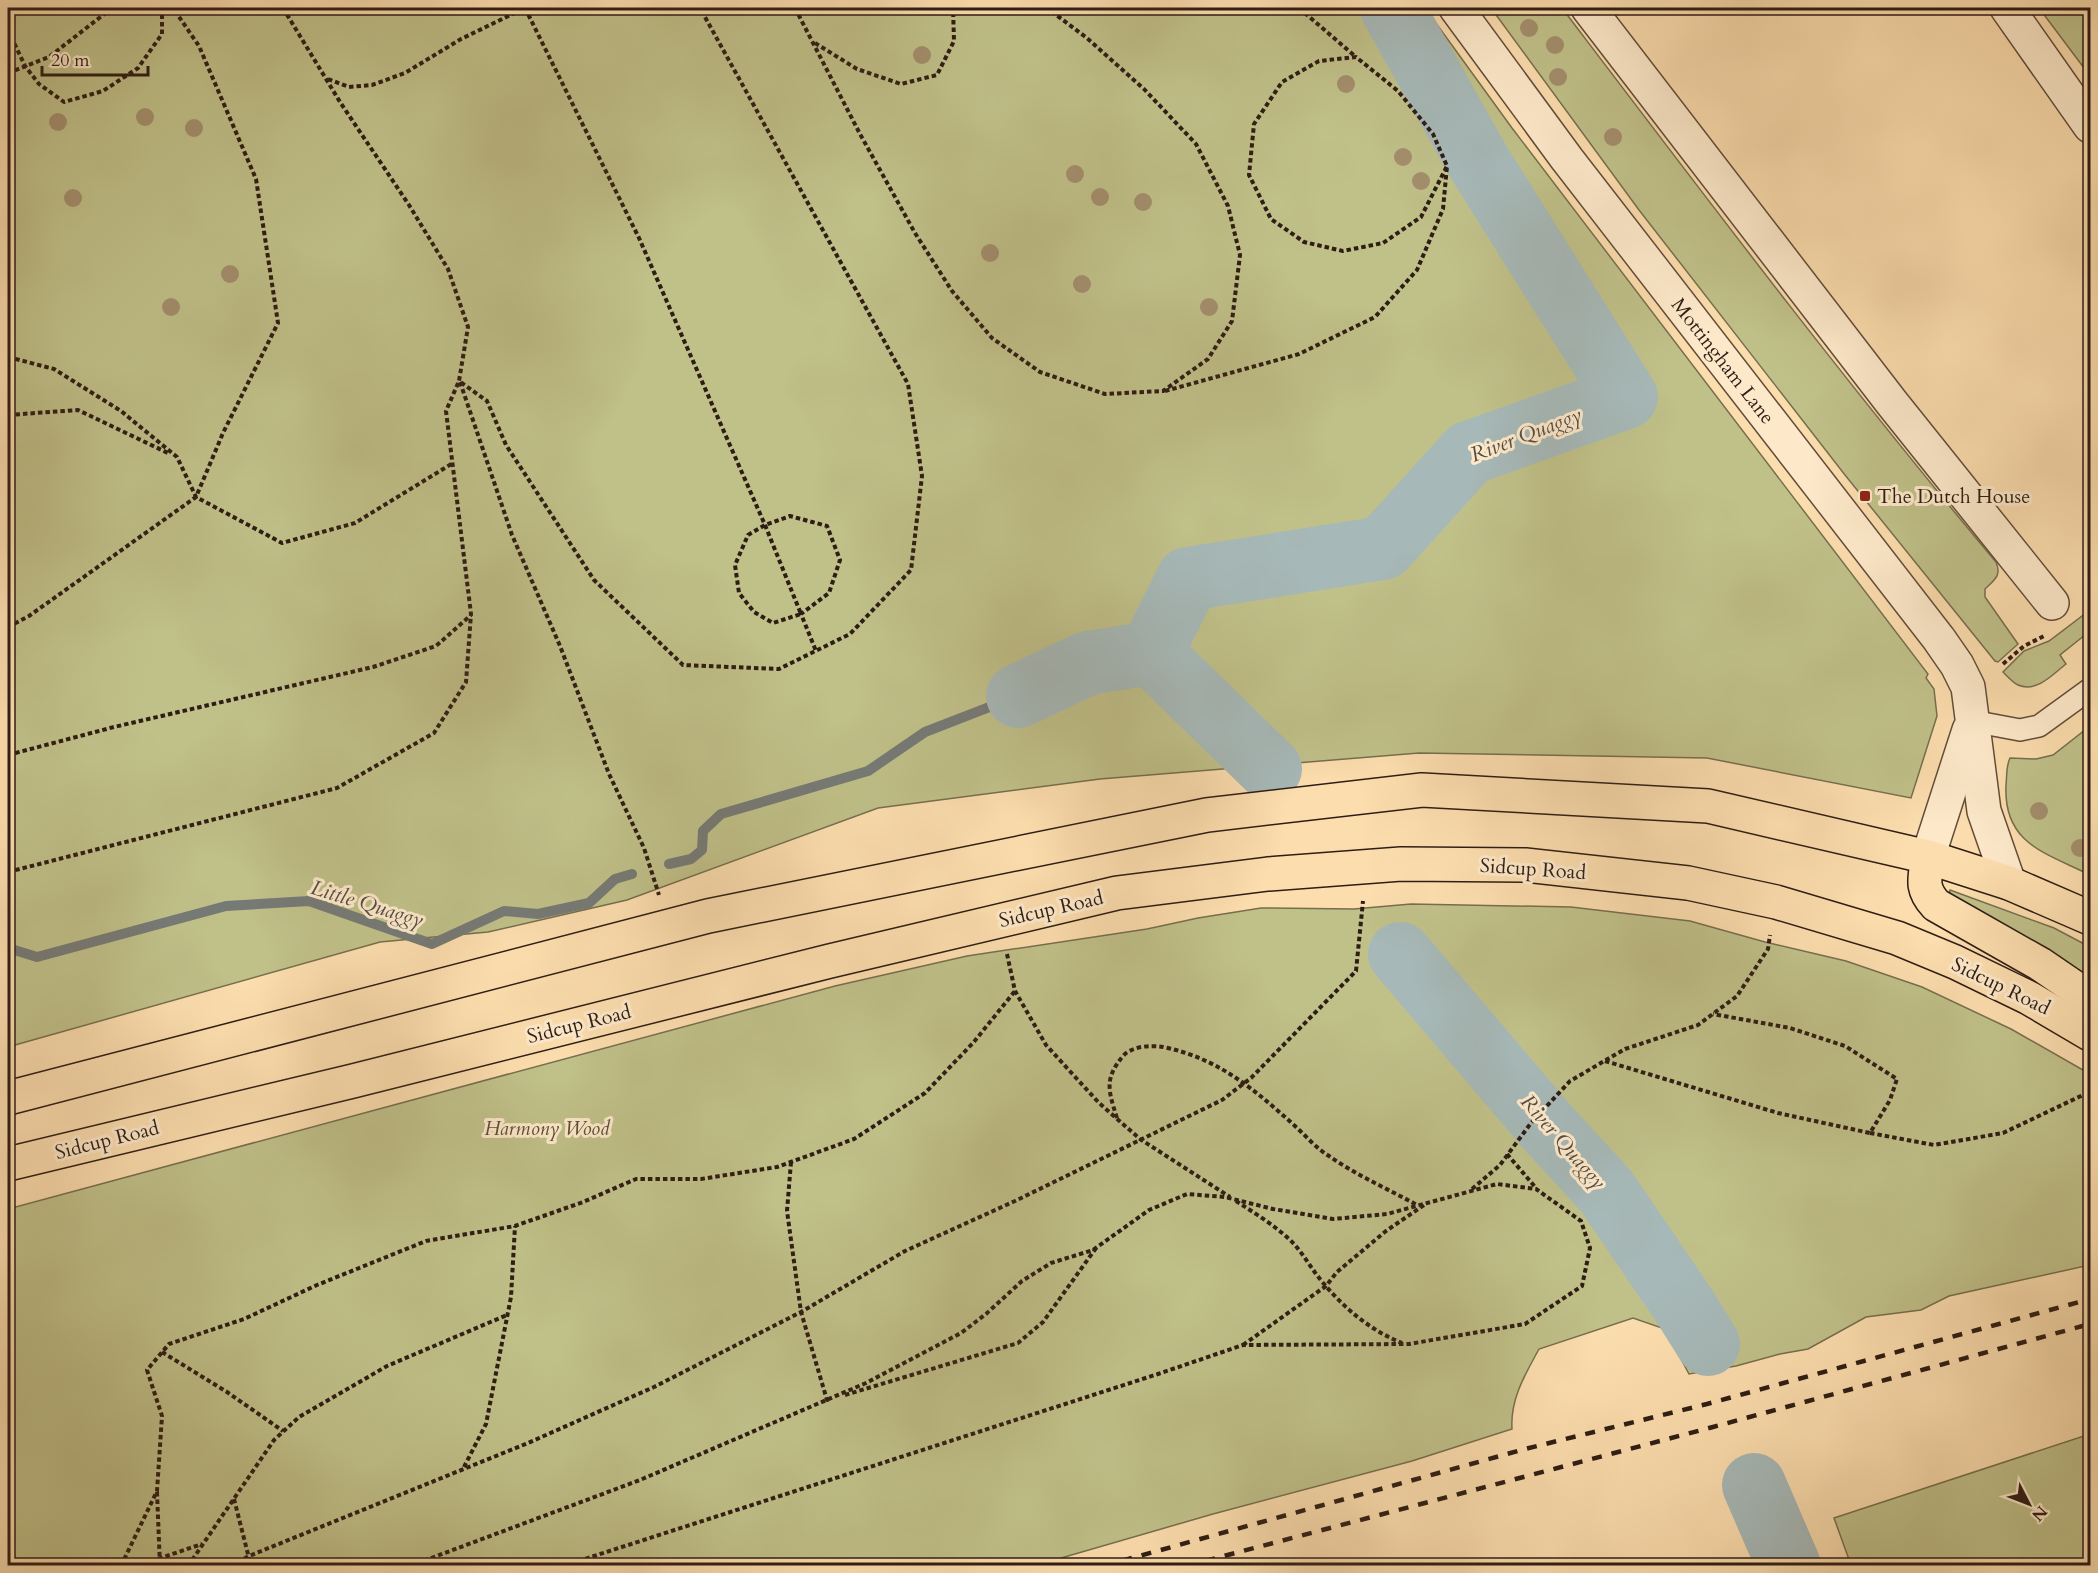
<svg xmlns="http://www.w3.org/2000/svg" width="2098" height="1573" font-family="Cardo,serif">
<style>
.green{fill:#c0c089;stroke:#776e4f;stroke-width:1.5}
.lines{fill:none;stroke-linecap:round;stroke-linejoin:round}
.stream{stroke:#767a76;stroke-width:10}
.river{stroke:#a6b8b7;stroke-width:64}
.service-casing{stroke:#624d3b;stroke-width:24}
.minor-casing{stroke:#624d3b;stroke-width:36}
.tertiary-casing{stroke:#624d3b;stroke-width:36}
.trunk-casing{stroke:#2e1d15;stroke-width:36}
.path{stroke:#2e1d15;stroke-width:4;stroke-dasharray:4.5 3;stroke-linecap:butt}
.service{stroke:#fde9ca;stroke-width:21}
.minor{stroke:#fde9ca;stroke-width:33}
.tertiary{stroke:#fde9ca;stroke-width:33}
.trunk{stroke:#fcddae;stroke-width:33}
.rail{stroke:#2e1d15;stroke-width:4.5;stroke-dasharray:10 10;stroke-linecap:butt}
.tree{fill:#a38e6d}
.poi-dot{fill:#8f2418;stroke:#fde9ca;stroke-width:2}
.labels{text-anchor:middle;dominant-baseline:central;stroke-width:6;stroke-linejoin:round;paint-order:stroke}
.street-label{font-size:20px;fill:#2e1d15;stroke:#fde9ca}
.poi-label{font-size:20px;fill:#2e1d15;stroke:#fde9ca;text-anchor:start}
.park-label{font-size:20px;font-style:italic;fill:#5a4e38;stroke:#fde9ca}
.water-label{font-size:21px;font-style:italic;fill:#524c46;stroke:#fde9ca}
</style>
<rect width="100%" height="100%" fill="#fcddae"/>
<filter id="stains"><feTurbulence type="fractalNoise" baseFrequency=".00333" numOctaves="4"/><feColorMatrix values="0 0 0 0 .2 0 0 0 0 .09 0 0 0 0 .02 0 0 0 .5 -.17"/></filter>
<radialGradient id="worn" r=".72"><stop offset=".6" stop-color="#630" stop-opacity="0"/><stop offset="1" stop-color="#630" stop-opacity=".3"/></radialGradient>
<!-- green -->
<g class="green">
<polygon points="8,8 1425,8 1512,128 1928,674 1926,678 1934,689 1937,716 1911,798 1707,758 1419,753 1100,779 878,808 627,900 488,932 380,942 8,1047"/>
<path d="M1491 8H1562C1704 195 1845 382 1996 562 2002 576 1994 580 1985 589V597L2018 644 1998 662 1995 661 1845 475 1639 210Z"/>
<polygon points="2039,8 2090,8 2090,76"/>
<path d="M2090 610V631L2060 655 2066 664C2053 674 2037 693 2018 685 2013 683 2007 676 2003 672L2024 651 2049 641Z"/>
<path d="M2090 726V875C2046 853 2003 844 2006 785 2007 776 2006 766 2010 758L2036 759 2053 755Z"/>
<polygon points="1950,890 2054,928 2090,947 2090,985 1949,895"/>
<path d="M1411 904 1571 907 1690 921 1765 942 1846 961 1922 987 2011 1029 2090 1074V1265L1949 1296 1921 1310 1866 1317 1808 1349 1780 1354 1736 1366 1689 1374 1665 1329 1633 1318 1539 1349C1525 1375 1510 1399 1512 1429L1412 1461 1213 1514 1037 1565H8V1209L835 986 967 956 1147 929 1198 918 1261 908 1354 909Z"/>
<polygon points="2090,1434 2090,1565 1851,1565 1834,1518"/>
</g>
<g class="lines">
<!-- stream -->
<g class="stream">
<polyline points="669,864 691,859 702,850 703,831 721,814 868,771 925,732 1018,696"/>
<polyline points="8,948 37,957 226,906 309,901 432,944 504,911 538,914 589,903 615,879 632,874"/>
</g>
<!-- river -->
<g class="river">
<polyline points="1151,653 1188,579 1383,548 1469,453 1626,397 1478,161 1392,8"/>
<polyline points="1151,653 1270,769"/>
<polyline points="1018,696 1088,663 1151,653"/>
<polyline points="1400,954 1548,1128 1606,1191 1683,1304 1708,1344"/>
<polyline points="1754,1485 1789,1566"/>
</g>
<!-- service casing -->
<g class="service-casing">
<polyline id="service" points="1972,721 2020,730 2039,726 2090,689"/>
</g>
<!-- minor casing -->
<g class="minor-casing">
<g id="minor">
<polyline points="1588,8 1892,403 2052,603"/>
<polyline points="2007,8 2090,126"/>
</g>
</g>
<!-- tertiary casing -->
<g class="tertiary-casing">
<g id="tertiary">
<polyline points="1456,8 1567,159 1939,639 1957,665 1968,687 1984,811 2009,883"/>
<polyline points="1928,857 1969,730"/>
</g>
</g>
<!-- trunk casing -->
<g class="trunk-casing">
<g id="trunk">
<path d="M1928 857C1925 878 1920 888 1936 905L2040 964 2090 998"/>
<polyline points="8,1098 708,916 1207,815 1422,790 1708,806 1928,857 2009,883 2090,918"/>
<polyline points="8,1164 353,1081 830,961 1117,893 1268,874 1401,864 1525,865 1688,883 1776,902 1897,938 1955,962 2029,998 2090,1034"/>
</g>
</g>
<!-- path -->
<g class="path">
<polyline points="283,8 340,102 409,205 448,269 468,327 459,381 487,401 506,445 594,580 683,665 779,669 850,634 911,570 922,476 908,384 700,8"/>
<polyline points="525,8 639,238 765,525 801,614 773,623 754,612 739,593 735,565 748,535 765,525 790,516 827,526 840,560 829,593 801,614 816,651"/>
<polyline points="795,8 860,134 915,233 952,291 992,338 1040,372 1105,394 1163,391 1208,359 1232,321 1240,255 1228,206 1196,144 1144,89 1087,38 1047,8"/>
<polyline points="1299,8 1356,57"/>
<polyline points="8,30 25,66 39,84 64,102 103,91 138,68 162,34 162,8"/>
<polyline points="815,43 857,69 901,84 937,75 954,41 953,8"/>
<polyline points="8,73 49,57 112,8"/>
<polyline points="328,79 349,87 372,85 405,73 461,39 525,8"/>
<polyline points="8,357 54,369 121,411 177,457 196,497 282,543 355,523 453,463"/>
<polyline points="460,382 512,535 560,646 609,774 644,848 659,895"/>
<polyline points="1165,391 1299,354 1375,317 1417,270 1443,209 1447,166 1433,134 1398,91 1356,57 1319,61 1282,82 1254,124 1249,175 1271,219 1304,242 1343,251 1383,243 1421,217 1447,166"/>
<polyline points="8,415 78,410 170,454"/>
<polyline points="8,627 29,616 196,497 223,433 278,323 256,179 199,46 173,8"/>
<polyline points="2003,664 2024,646 2044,636"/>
<polyline points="8,755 114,727 373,667 436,646 471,615"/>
<polyline points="8,872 337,788 434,733 466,682 471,614 446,411 459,381"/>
<polyline points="1007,954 1015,991 1046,1045 1099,1103 1140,1139 1230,1197"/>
<polyline points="1605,1061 1778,1113 1870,1133 1890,1100 1897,1079 1845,1046 1790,1028 1713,1014"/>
<path d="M1117 1118C1108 1090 1104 1078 1124 1055 1133 1046 1151 1045 1163 1047 1218 1058 1254 1089 1295 1126 1306 1136 1316 1148 1329 1156 1356 1175 1388 1189 1417 1205"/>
<polyline points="1870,1133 1934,1145 2003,1133 2083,1095 2090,1088"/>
<polyline points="1507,1154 1536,1188"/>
<polyline points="791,1162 787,1211 801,1312 827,1400 829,1400"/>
<polyline points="1472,1189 1500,1165 1531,1123 1570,1081 1625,1049 1698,1025 1737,996 1768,949 1770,935"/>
<path d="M1236 1201C1256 1214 1279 1228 1295 1245 1306 1258 1314 1273 1325 1285 1346 1310 1372 1331 1402 1343"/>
<polyline points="1243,1345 1326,1286 1337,1272 1386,1231 1424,1205"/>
<polyline points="162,1352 227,1392 283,1431"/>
<polyline points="845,1395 1018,1343 1043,1322 1096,1248"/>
<polyline points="464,1467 486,1424 511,1297 515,1226"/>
<polyline points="157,1492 160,1566"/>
<polyline points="234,1499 251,1566"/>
<polyline points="121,1566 157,1491 162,1416 147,1370 169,1344 244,1319 317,1285 426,1241 515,1226 583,1202 636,1179 701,1179 777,1167 854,1139 925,1093 973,1043 1015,991"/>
<polyline points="137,1566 202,1544"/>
<polyline points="188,1566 274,1440 299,1417 387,1366 507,1315"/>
<polyline points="231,1566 249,1556 528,1443 654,1387 801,1312 905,1251 1015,1201 1222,1100 1251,1078 1356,971 1363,901"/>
<polyline points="410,1566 640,1480 866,1383 961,1333 986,1314 1022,1281 1051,1263 1093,1250 1149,1210 1187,1194 1225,1197 1273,1209 1333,1219 1387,1214 1497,1184 1536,1189 1581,1221 1590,1248 1582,1286 1525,1324 1409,1344 1243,1345 1158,1374 563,1566"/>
</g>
<!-- service -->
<use href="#service" class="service"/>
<!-- minor -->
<use href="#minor" class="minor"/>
<!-- tertiary -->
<use href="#tertiary" class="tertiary"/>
<!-- trunk -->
<use href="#trunk" class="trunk"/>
<!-- rail -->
<g class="rail">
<polyline points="1103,1566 1525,1449 1707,1404 2090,1299"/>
<polyline points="1186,1566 1713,1427 2090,1324"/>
</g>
</g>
<!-- trees -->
<g class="tree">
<circle cx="1529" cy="28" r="9"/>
<circle cx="1555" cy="45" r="9"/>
<circle cx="922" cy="55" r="9"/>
<circle cx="1558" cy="77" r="9"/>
<circle cx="1346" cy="84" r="9"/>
<circle cx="145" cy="117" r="9"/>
<circle cx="58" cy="122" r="9"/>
<circle cx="194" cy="128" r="9"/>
<circle cx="1613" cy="137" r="9"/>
<circle cx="1403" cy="157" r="9"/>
<circle cx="1075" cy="174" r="9"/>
<circle cx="1421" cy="181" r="9"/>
<circle cx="1100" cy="197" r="9"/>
<circle cx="73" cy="198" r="9"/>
<circle cx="1143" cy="202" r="9"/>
<circle cx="990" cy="253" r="9"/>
<circle cx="230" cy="274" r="9"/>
<circle cx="1082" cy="284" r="9"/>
<circle cx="171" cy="307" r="9"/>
<circle cx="1209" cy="307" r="9"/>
<circle cx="2039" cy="811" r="9"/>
<circle cx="2080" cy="848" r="9"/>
</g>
<!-- markers -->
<rect class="poi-dot" x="1859" y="490" width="12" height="12" rx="3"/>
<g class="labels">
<!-- street labels -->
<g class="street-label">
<text transform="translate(1723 361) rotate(52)">Mottingham Lane</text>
<text transform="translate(1533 869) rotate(4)">Sidcup Road</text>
<text transform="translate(1051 909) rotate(-13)">Sidcup Road</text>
<text transform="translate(2001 986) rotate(26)">Sidcup Road</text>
<text transform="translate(579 1024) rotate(-14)">Sidcup Road</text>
<text transform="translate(107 1140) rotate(-14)">Sidcup Road</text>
</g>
<!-- poi labels -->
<g class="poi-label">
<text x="1877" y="496">The Dutch House</text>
</g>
<!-- park labels -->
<g class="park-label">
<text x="547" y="1128">Harmony Wood</text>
</g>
<!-- water labels -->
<g class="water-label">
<text transform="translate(1526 435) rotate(-21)">River Quaggy</text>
<text transform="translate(367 904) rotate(17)">Little Quaggy</text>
<text transform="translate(1563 1142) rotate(49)">River Quaggy</text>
</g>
</g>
<!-- margin -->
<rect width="2098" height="1573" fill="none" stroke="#fcddae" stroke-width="30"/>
<rect x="9" y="9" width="2080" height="1555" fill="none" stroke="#2e1d15" stroke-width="3"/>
<rect x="15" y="15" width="2068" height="1543" fill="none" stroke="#2e1d15" stroke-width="1.5"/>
<!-- north arrow -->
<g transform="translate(2029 1504) rotate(132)" stroke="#fde9ca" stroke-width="4.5" paint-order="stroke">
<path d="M0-4.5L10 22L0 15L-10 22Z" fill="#2e1d15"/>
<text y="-9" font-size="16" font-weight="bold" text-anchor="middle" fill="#2e1d15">N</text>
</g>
<!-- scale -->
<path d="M42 66v9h106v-9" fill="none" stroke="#2e1d15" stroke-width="3"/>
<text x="51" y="66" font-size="18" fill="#2e1d15" stroke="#fde9ca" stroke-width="4.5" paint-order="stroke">20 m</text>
<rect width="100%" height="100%" filter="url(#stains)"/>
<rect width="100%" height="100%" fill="url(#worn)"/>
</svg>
